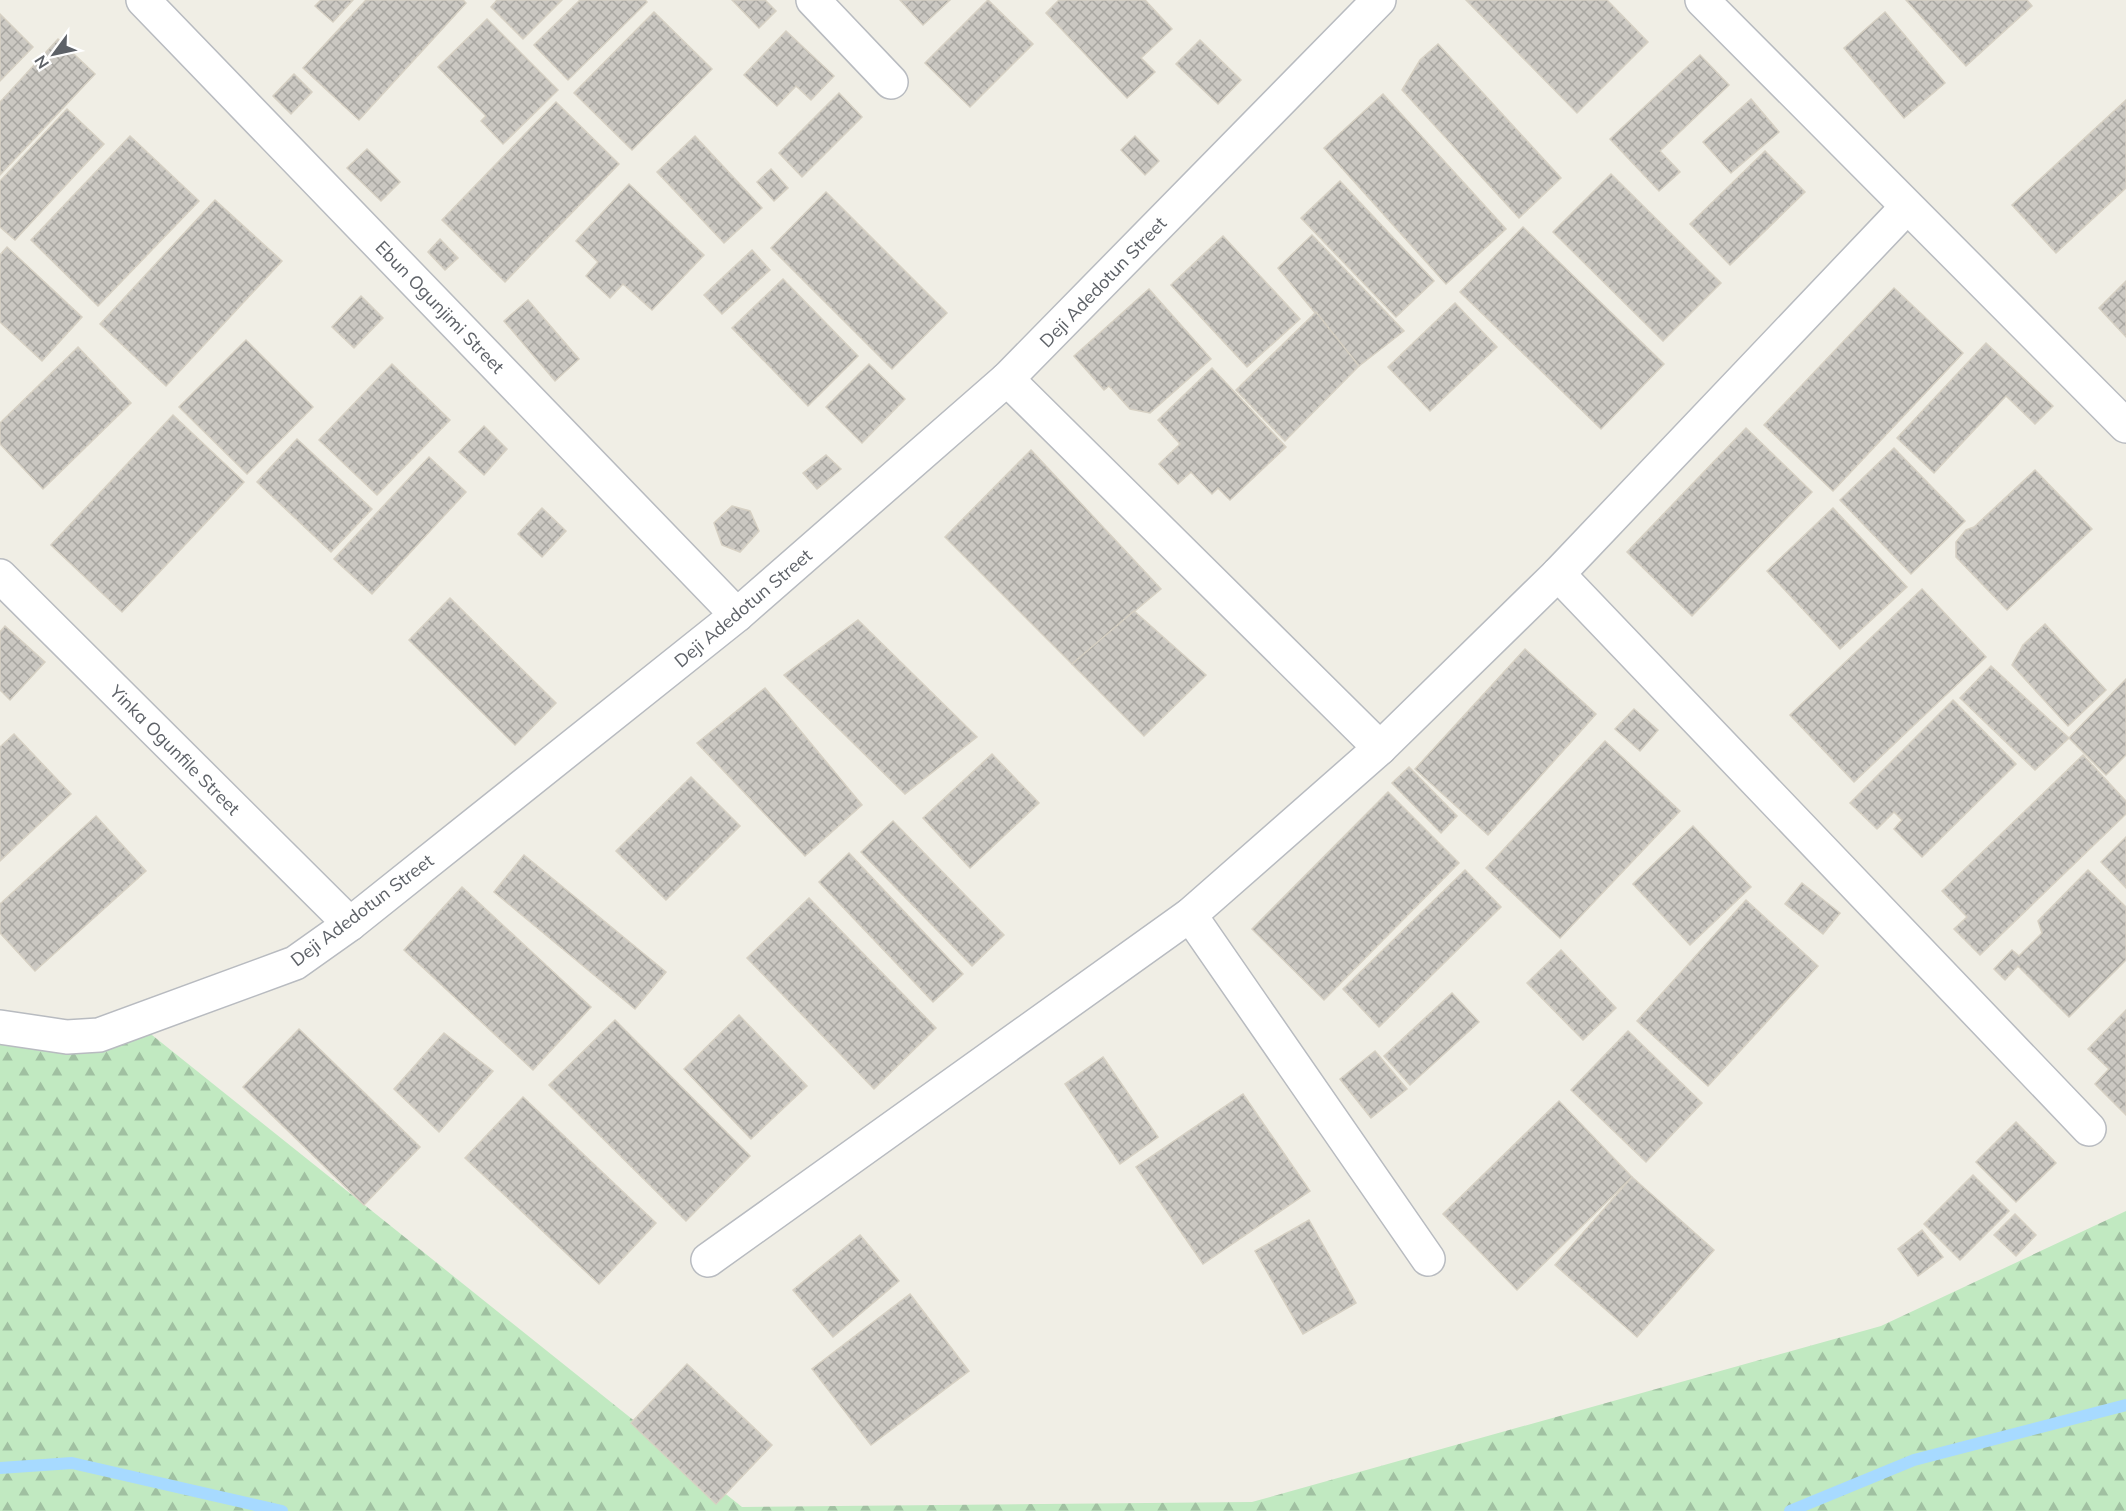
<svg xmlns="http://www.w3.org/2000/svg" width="2126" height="1511" font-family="Mulish,sans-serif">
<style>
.forest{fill:url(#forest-firs)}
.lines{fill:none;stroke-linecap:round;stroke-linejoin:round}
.stream{stroke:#a7daff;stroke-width:12}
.building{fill:url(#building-cross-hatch);stroke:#d6d0c3;stroke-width:1.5}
.minor-casing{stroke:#b8bbc0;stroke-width:36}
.minor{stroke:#fff;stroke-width:33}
.labels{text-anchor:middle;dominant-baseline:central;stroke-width:4.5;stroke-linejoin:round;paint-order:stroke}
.street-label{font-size:18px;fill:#5d6167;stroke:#fff}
</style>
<defs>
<pattern id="forest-firs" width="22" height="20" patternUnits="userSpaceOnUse" patternTransform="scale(1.5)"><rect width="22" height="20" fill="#c1e9c1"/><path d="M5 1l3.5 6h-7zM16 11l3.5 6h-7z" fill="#a0c0a1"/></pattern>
<pattern id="building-cross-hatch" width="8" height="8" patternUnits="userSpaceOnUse" patternTransform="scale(1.5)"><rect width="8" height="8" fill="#cbc8c2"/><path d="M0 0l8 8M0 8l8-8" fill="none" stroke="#a8a6a1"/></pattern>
</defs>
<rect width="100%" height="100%" fill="#f0eee5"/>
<!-- forest -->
<polygon class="forest" points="0,1023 147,1031 742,1507 1252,1502 1881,1326 2126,1211 2126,1511 0,1511"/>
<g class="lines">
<!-- stream -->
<g class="stream">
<polyline points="0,1468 72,1463 282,1511"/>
<polyline points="1790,1511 1914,1460 2126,1405"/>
</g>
</g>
<!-- building -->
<g class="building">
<polygon points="321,0 353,0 333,22 315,6"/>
<polygon points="366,0 463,0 466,3 359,120 303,68"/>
<polygon points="497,0 562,0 523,39 491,7"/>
<polygon points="580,0 645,0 647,2 568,80 534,45"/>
<polygon points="732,0 765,0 776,11 759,28"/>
<polygon points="900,0 950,0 923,25"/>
<polygon points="988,0 1033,44 970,107 925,63"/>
<polygon points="1059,0 1145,0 1172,29 1141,58 1155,72 1127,98 1046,13"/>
<polygon points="1466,0 1607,0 1648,42 1577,113"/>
<polygon points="1906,0 2027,0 2032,6 1966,66"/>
<polygon points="654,12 712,69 632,150 574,93"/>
<polygon points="1885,12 1945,83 1904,118 1844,48"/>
<polygon points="0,14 33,47 0,81"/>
<polygon points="487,19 558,90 503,144 481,121 486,116 438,67"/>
<polygon points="786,31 834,76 811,100 796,86 777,106 744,75"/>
<polygon points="58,39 95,74 0,175 0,102"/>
<polygon points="1200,40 1241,80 1218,104 1176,64"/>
<polygon points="1438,44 1561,178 1519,218 1402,90 1420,60"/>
<polygon points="1700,55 1729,85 1660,151 1680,172 1659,191 1610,139"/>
<polygon points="294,74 312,92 291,114 273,96"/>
<polygon points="839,93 862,117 802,177 779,153"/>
<polygon points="1383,94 1506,229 1446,284 1324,148"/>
<polygon points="1751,99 1779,132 1731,173 1703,142"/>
<polygon points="2126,100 2126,188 2056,253 2012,205"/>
<polygon points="556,102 619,164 505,282 442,220"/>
<polygon points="67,109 104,144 15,240 0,227 0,181"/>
<polygon points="130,136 199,201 98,306 31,240"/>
<polygon points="695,136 762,208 724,243 657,172"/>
<polygon points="1135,136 1159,161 1145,175 1121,150"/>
<polygon points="367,149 400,182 381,201 347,168"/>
<polygon points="1765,151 1805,192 1730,265 1690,224"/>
<polygon points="771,169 788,188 774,201 757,182"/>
<polygon points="1611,174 1721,283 1663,341 1553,232"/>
<polygon points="1340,181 1434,281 1396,317 1301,218"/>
<polygon points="629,184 704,255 652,310 623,284 610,298 586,276 598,262 576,241"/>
<polygon points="826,192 947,313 892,369 771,248"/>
<polygon points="215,200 282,261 166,386 100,324"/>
<polygon points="1523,227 1664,364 1601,429 1460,292"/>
<polygon points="1312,235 1404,331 1359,366 1278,268"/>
<polygon points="1223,236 1300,319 1247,367 1171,285"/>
<polygon points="440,239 458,258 445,270 428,252"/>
<polygon points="7,247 82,317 42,361 0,322 0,255"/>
<polygon points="752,250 770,270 722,314 704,295"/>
<polygon points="783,279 858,356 808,406 732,328"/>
<polygon points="2126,281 2126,337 2099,308"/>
<polygon points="1894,288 1963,353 1833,491 1764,425"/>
<polygon points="1149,289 1211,359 1150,413 1130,409 1109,386 1104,390 1074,356"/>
<polygon points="361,296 383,318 354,348 332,327"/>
<polygon points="528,300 579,359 555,381 504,321"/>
<polygon points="1455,303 1497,347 1430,411 1388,367"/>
<polygon points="1316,312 1359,366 1285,441 1236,390"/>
<polygon points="246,340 313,407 247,474 179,407"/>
<polygon points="1986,343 2053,406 2035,424 2006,396 1934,473 1897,438"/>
<polygon points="78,347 131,403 43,489 0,444 0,423"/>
<polygon points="392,364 450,420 377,495 319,440"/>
<polygon points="869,364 905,399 862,443 826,407"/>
<polygon points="1212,368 1286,447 1230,500 1218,488 1212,494 1191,472 1178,484 1159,464 1180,444 1158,420"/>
<polygon points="173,415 244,482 122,612 51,545"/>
<polygon points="484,426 507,449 484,475 459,452"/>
<polygon points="1746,428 1812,492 1692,616 1627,552"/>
<polygon points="297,439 372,509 331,552 257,482"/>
<polygon points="1894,448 1965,521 1911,574 1840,500"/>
<polygon points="1031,450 1161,589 1072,664 945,537"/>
<polygon points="826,455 841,469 817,489 803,473"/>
<polygon points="429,457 466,492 372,594 334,559"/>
<polygon points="2035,470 2092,529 2007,610 1956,557 1956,542 1966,530 1974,527"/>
<polygon points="732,506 750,511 759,531 740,552 722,545 714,523"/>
<polygon points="542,508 566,531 542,557 518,534"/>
<polygon points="1833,508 1907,587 1840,649 1767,571"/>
<polygon points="1922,589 1986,657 1854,782 1790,715"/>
<polygon points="450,598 556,703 515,745 409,640"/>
<polygon points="1134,611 1206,675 1144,736 1072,664"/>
<polygon points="858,620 977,737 905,794 784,675"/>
<polygon points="2045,624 2106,690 2068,726 2012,665 2023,645"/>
<polygon points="5,626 45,662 10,700 0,690 0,632"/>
<polygon points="1525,649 1596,714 1488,835 1415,769"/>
<polygon points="1991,666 2069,738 2035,770 1960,698"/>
<polygon points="2126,679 2126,755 2106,775 2069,738"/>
<polygon points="765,688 862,805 805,856 697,743"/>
<polygon points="1953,700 2016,764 1922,857 1894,829 1902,820 1894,812 1877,829 1850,803"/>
<polygon points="1634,709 1658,730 1640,751 1615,729"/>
<polygon points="14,734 71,794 0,861 0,747"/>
<polygon points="1605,741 1680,811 1560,938 1486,868"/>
<polygon points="992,754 1039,803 970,868 923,818"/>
<polygon points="2083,755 2126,801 2126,814 1980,955 1954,929 1967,917 1942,891"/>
<polygon points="1409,767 1457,816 1441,833 1392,783"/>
<polygon points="691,777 740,826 666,900 616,851"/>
<polygon points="1388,792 1459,863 1324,1000 1252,929"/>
<polygon points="96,816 146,871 35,971 0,933 0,904"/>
<polygon points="893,821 1004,935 972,966 861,852"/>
<polygon points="1693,826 1751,887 1690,945 1633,884"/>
<polygon points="2126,837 2126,888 2101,862"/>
<polygon points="849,853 963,974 933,1002 819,882"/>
<polygon points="524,855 666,972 635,1009 494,892"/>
<polygon points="1465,870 1501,907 1379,1027 1343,989"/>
<polygon points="2088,870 2126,907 2126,960 2069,1017 2018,966 2005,980 1994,969 2012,950 2019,956 2042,933 2038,921"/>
<polygon points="1802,883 1840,913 1823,934 1785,904"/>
<polygon points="462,887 591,1007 533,1070 404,950"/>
<polygon points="809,898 936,1028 874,1089 747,958"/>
<polygon points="1746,900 1818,966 1708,1086 1637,1021"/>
<polygon points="1561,950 1616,1008 1583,1040 1527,983"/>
<polygon points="1452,993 1479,1022 1410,1085 1384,1056"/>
<polygon points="2126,1010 2126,1115 2095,1084 2109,1069 2088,1049"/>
<polygon points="739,1015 807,1086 751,1139 684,1069"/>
<polygon points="615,1020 750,1156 686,1221 549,1085"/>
<polygon points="299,1029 420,1147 364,1205 243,1087"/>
<polygon points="1628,1031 1702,1103 1646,1162 1571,1090"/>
<polygon points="444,1033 493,1071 439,1132 394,1089"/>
<polygon points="1375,1051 1407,1089 1371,1118 1340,1079"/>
<polygon points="1103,1057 1158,1137 1120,1164 1065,1084"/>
<polygon points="1243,1094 1310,1191 1203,1264 1136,1167"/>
<polygon points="523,1097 656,1223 599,1284 465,1158"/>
<polygon points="1559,1101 1632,1177 1517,1290 1443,1214"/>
<polygon points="2016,1122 2056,1163 2016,1202 1976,1162"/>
<polygon points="1973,1175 2009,1211 1960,1260 1924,1224"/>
<polygon points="1632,1177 1714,1250 1637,1337 1555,1265"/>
<polygon points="2015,1214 2036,1235 2016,1256 1994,1235"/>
<polygon points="1309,1220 1356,1303 1303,1334 1255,1251"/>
<polygon points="1922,1230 1943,1257 1918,1276 1898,1249"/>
<polygon points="860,1235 899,1281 833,1337 793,1290"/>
<polygon points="910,1294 969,1371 871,1445 812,1369"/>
<polygon points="687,1364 772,1445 716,1504 631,1423"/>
</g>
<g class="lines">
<!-- minor casing -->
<g class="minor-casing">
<g id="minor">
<polyline points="143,0 737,615"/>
<polyline points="813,0 891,82"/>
<polyline points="1702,0 2126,426"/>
<polyline points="1007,379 1380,748"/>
<polyline points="1558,574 2089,1129"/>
<polyline points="0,576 350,924"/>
<polyline points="1190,915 1428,1259"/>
<polyline points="0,1027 67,1037 99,1035 295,963 350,924 737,615 1007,379 1379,0"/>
<polyline points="708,1260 1190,915 1380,748 1558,574 1906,208"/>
</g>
</g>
<!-- minor -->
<use href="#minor" class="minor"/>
</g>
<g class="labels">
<!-- street labels -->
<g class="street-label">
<text transform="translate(1103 282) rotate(-46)">Deji Adedotun Street</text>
<text transform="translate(440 307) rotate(46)">Ebun Ogunjimi Street</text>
<text transform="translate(743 608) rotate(-40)">Deji Adedotun Street</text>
<text transform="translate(175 750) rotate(45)">Yinka Ogunfile Street</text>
<text transform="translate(362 910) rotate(-37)">Deji Adedotun Street</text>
</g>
</g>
<!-- north arrow -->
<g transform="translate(54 54) rotate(237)" stroke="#ffffff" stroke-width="4.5" paint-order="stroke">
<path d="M0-4.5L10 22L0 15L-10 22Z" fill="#5d6167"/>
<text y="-9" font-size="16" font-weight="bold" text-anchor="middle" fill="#5d6167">N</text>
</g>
</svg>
